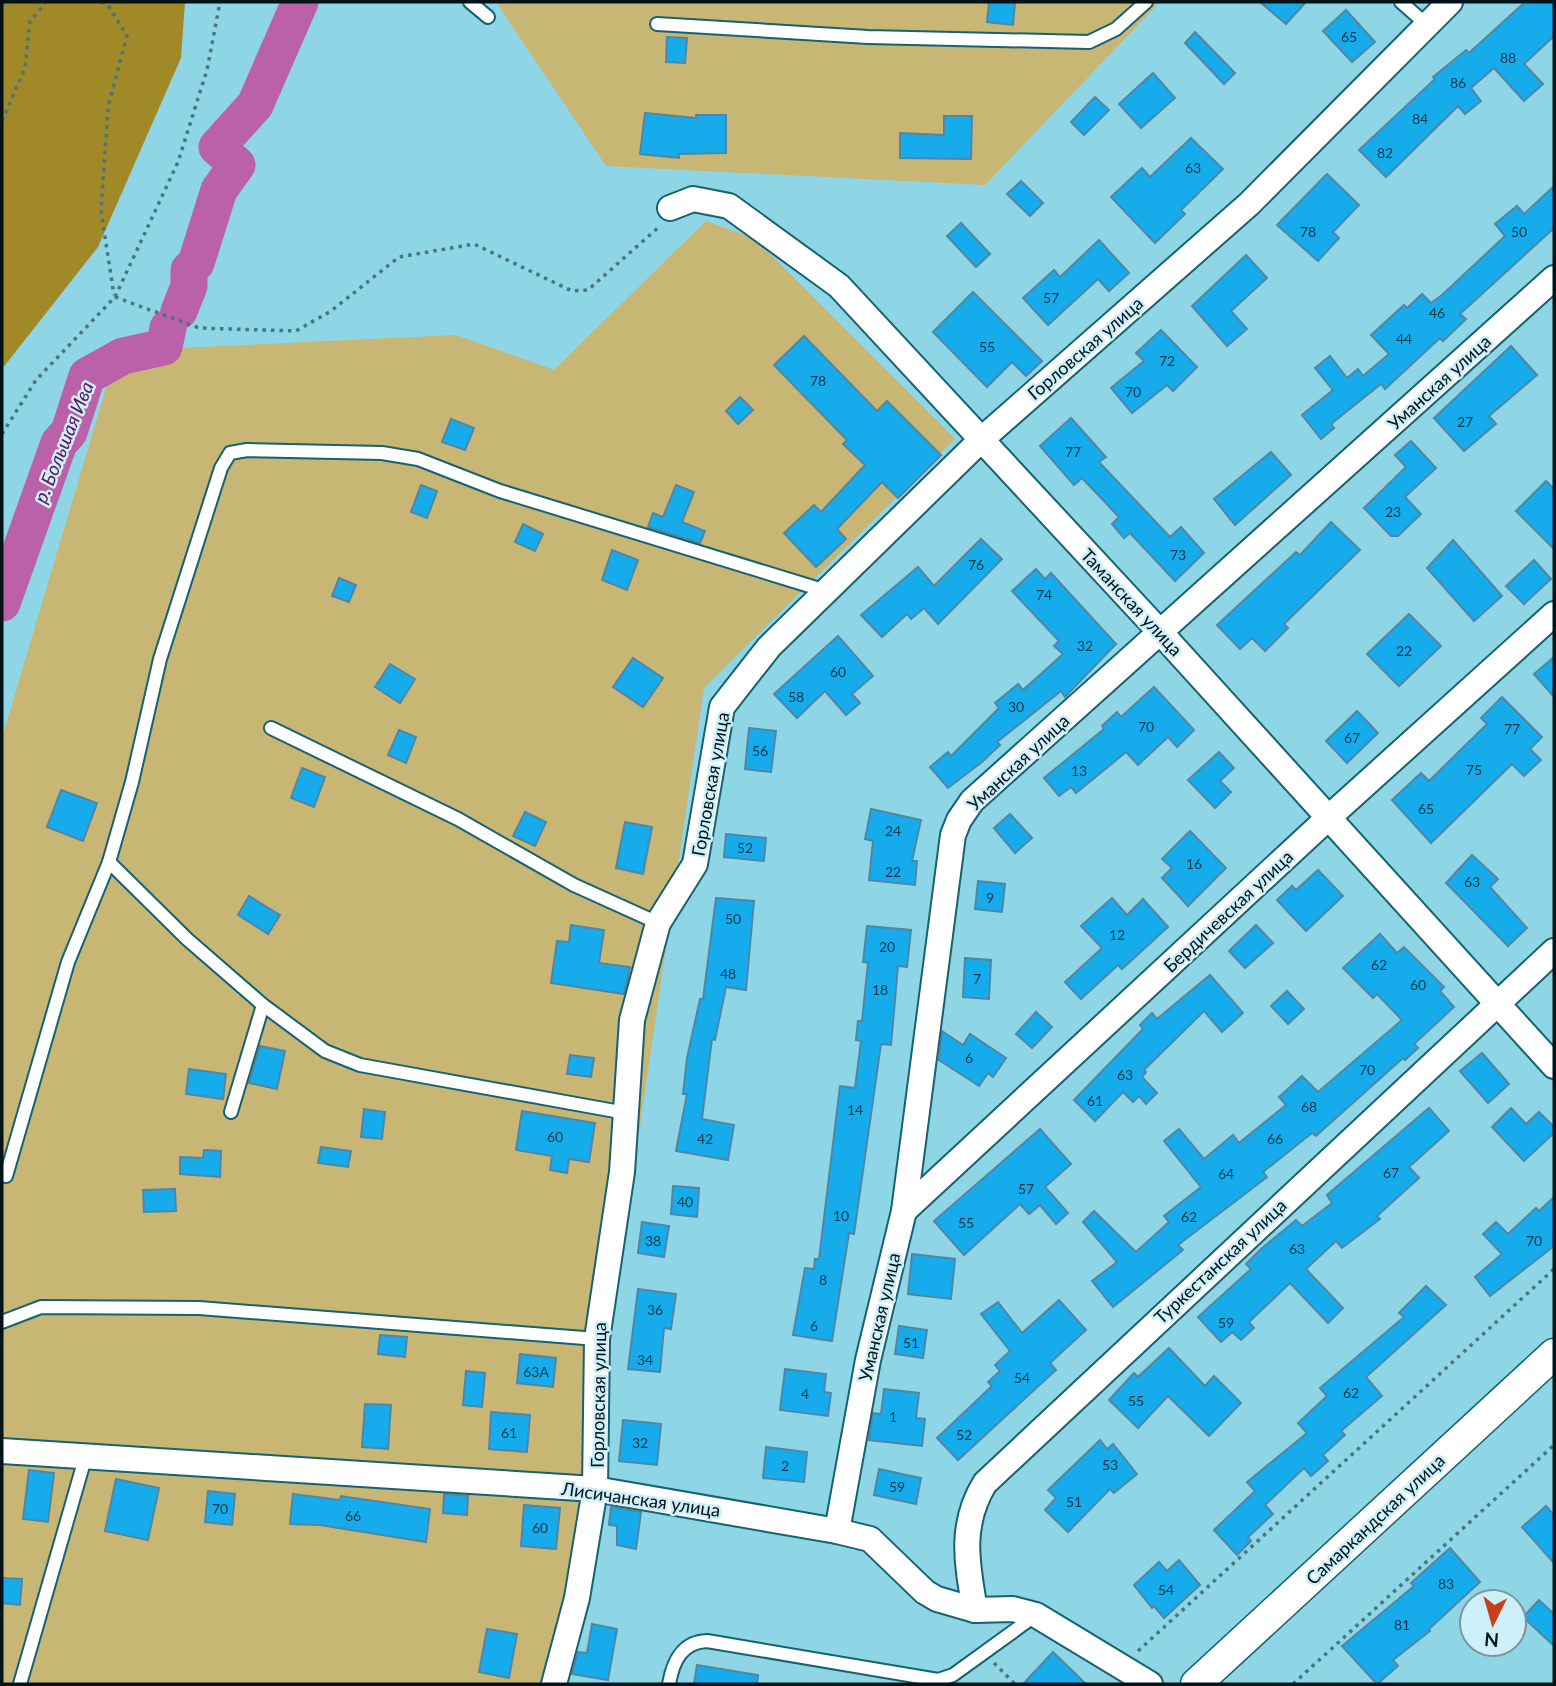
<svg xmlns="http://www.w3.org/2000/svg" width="1556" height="1686" font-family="Lato,sans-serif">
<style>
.green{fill:#c7b674}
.forest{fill:#a18927}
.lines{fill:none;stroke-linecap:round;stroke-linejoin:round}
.river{stroke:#bb61a9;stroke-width:37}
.building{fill:#16acec;stroke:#5086a5;stroke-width:2}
.service-casing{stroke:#156272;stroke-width:16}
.minor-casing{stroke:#156272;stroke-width:28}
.tertiary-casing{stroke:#156272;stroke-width:33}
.path{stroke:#487580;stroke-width:3.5;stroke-dasharray:3.5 5;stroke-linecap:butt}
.service{stroke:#fff;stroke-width:12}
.minor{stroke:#fff;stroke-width:24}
.tertiary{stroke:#fff;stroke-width:30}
.labels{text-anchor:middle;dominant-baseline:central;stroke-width:5;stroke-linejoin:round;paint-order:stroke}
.number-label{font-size:14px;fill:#06394d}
.street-label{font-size:18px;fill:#001318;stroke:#cdeff8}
.water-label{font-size:19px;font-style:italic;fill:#630f57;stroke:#cdeff8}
</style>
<rect width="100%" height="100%" fill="#8ed5e6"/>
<!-- green -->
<g class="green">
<polygon points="496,2 1160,2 985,185 606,166"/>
<polygon points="706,221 755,239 955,439 704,688 586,1495 548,1684 2,1684 2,738 117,351 456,335 554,370"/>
</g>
<!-- forest -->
<polygon class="forest" points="2,2 185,2 181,58 98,247 2,369"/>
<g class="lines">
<!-- river -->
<g class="river">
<polyline points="179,311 189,286 189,270 196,263 219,190 237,165 217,147 255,105 300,2"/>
<polyline points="2,603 59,443 69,432 87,376 123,356 164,347 168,328"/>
</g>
</g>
<!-- building -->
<g class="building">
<polygon points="989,2 1015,2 1013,25 987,22"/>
<polygon points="1260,2 1306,2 1286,24"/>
<polygon points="1525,2 1554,2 1554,36 1524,64 1543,84 1524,101 1494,68 1471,88 1481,101 1465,114 1458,106 1386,177 1359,150 1435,79 1433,77 1466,50 1469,53"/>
<polygon points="1346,10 1375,42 1352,62 1323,31"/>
<polygon points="1195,32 1235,73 1224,84 1185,43"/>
<polygon points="667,37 687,38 685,63 666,62"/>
<polygon points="1153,73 1175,98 1141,128 1119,104"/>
<polygon points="1095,97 1109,110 1084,135 1071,122"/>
<polygon points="645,113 696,118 696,115 726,115 726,153 679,154 679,158 640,154"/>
<polygon points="944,116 972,116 971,159 900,158 900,133 944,135"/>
<polygon points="1191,138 1223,169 1181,210 1185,214 1155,243 1111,197 1142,168 1150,177"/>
<polygon points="1327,174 1359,205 1333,232 1339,238 1318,261 1277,225"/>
<polygon points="1021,181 1043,203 1030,216 1007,194"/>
<polygon points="1554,186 1554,228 1460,314 1466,319 1443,341 1440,338 1385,389 1381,384 1331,424 1334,428 1321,439 1302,415 1333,390 1315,368 1330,356 1347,378 1358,369 1363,376 1389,354 1371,335 1404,305 1407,308 1422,294 1431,303 1442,295 1505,236 1495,224 1517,206 1524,214"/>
<polygon points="961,223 990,254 976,267 947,236"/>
<polygon points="1099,240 1129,273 1109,291 1098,279 1048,325 1023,298 1054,270 1060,277"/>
<polygon points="1246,255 1267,278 1231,311 1247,329 1227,346 1192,306"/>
<polygon points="973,292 1042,361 1026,376 1012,362 987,387 933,332"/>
<polygon points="1161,330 1197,367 1173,391 1167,385 1132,413 1111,388 1144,361 1136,353"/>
<polygon points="804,336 877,411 887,401 941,455 898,498 882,482 837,529 846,539 816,567 784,533 814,505 821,512 865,465 843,444 847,440 774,365"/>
<polygon points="1511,346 1537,375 1489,416 1496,424 1464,451 1434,418"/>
<polygon points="740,397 753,410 738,424 726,411"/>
<polygon points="1071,418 1106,457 1099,462 1170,537 1181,527 1204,553 1175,581 1130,533 1124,538 1112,524 1119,517 1082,478 1074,485 1040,446"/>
<polygon points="451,419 474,428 465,450 442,442"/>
<polygon points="1411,441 1436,468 1405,497 1421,514 1398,536 1391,536 1364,508 1406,467 1395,455"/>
<polygon points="1271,452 1291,475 1235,525 1214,499"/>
<polygon points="1546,481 1554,489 1554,549 1516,511"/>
<polygon points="421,485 437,491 427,518 411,512"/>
<polygon points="676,485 694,492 682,522 705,531 700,543 648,527 653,513 663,517"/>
<polygon points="1331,522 1360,550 1284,624 1288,628 1265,651 1252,638 1240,649 1217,625 1296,552 1300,555"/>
<polygon points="523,524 543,534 535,551 515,542"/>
<polygon points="981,539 1002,559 938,624 924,608 911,619 907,614 882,637 861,615 918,567 934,586"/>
<polygon points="1453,540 1502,596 1474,621 1427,568"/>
<polygon points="612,550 638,560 627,590 602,580"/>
<polygon points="1534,560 1551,579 1524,604 1506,586"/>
<polygon points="1036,569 1045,579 1051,573 1116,644 1065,697 1061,691 997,742 1000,745 982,762 948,788 930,767 948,752 951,756 999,708 995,703 1018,684 1023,690 1063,654 1054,646 1059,641 1012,591"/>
<polygon points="339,578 356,585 349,602 332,596"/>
<polygon points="1409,614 1441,646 1399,686 1367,654"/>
<polygon points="838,636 873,676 852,694 860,703 846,715 825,691 797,718 774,694"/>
<polygon points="1554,657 1554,697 1534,674"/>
<polygon points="633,658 663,678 643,707 613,687"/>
<polygon points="390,664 415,679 400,703 375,687"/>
<polygon points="1154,687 1194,730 1177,747 1168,737 1138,765 1126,752 1076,793 1071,787 1059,796 1044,778 1104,729 1102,726 1117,712 1121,717"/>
<polygon points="1502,697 1542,737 1530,749 1541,760 1524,776 1512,764 1431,843 1392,800 1421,773 1429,781 1487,724 1481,718"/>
<polygon points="1357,711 1378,733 1347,763 1326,741"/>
<polygon points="749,728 776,731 771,772 745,769"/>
<polygon points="399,730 416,737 406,763 388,755"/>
<polygon points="1219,752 1234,768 1220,781 1231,792 1215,808 1188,780"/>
<polygon points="302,768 325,777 314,807 291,798"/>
<polygon points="61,790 97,803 83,841 47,827"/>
<polygon points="871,809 921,820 912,861 917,861 915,885 869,880 873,841 865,839"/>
<polygon points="525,812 546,822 535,846 513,836"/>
<polygon points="1010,814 1032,838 1015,853 994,828"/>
<polygon points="625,822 652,827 643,874 616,868"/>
<polygon points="1190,831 1226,868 1188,906 1162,878 1172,868 1162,859"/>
<polygon points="726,834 766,838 764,861 724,857"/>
<polygon points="1472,855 1498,879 1490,887 1527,928 1508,946 1446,883"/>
<polygon points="1318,870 1343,896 1306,931 1277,900 1292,886 1296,890"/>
<polygon points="978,881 1005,884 1002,912 975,909"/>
<polygon points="249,896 280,915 268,934 238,915"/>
<polygon points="716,898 754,901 746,990 726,987 715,1040 712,1039 702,1119 734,1125 728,1160 676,1151 687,1094 683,1094 687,1058 700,999 703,999"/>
<polygon points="1112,898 1127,915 1143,899 1168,927 1122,969 1118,965 1081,999 1065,982 1102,948 1081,926"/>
<polygon points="571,925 604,930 599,963 630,967 624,994 551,983 557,941 569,942"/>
<polygon points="1256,925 1273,943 1245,968 1229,951"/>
<polygon points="867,926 911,930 907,967 898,966 891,1045 881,1044 854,1234 849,1233 832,1341 793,1335 805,1268 814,1269 815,1259 819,1259 840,1086 855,1088 861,1041 856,1040 858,1021 862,1021 868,963 863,962"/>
<polygon points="1380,934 1397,953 1404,947 1444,987 1440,991 1454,1007 1414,1044 1418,1048 1405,1060 1403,1058 1316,1136 1312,1133 1263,1172 1267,1177 1178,1245 1183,1250 1113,1307 1092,1281 1117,1262 1083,1222 1094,1211 1136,1252 1169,1222 1164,1216 1201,1187 1164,1141 1179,1129 1204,1159 1233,1135 1239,1143 1286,1105 1279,1097 1302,1076 1318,1092 1402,1020 1377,994 1373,998 1343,968"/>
<polygon points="965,958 991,960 989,999 963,997"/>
<polygon points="1210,975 1243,1013 1222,1032 1204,1011 1144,1070 1146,1072 1142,1077 1157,1093 1146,1104 1139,1096 1133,1102 1123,1092 1095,1121 1074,1100 1143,1029 1140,1025 1152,1013 1157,1019"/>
<polygon points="1287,991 1304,1009 1288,1024 1271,1006"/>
<polygon points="1036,1012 1052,1027 1032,1048 1016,1034"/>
<polygon points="942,1031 963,1045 970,1034 1006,1058 993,1077 988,1073 979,1086 939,1060"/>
<polygon points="260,1046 285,1051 277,1089 249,1083"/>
<polygon points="1482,1053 1509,1084 1488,1103 1460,1071"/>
<polygon points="570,1055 594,1058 591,1077 567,1074"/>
<polygon points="189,1069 226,1074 223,1099 186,1094"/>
<polygon points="1429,1108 1449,1131 1409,1167 1419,1178 1377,1216 1380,1219 1342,1248 1336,1241 1306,1269 1343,1308 1328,1323 1290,1283 1249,1322 1254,1328 1241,1340 1232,1332 1221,1342 1198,1317 1251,1269 1246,1264 1261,1249 1296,1220 1302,1226 1332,1203 1327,1195"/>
<polygon points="1511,1108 1526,1124 1539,1112 1554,1127 1554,1133 1524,1161 1492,1127"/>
<polygon points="364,1109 385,1112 382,1139 361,1137"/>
<polygon points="522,1111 595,1123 589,1162 569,1159 567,1173 550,1170 552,1156 516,1150"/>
<polygon points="1040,1129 1071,1164 1045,1187 1068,1213 1056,1224 1040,1205 1029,1214 1020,1204 964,1255 934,1221"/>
<polygon points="321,1147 351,1151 348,1167 318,1163"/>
<polygon points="204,1150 221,1151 220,1177 180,1174 180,1157 203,1158"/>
<polygon points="673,1186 699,1188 697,1217 671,1214"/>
<polygon points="175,1189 176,1211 144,1212 143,1190"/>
<polygon points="1554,1197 1554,1246 1490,1296 1475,1277 1502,1254 1483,1234 1496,1222 1508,1234 1536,1208 1539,1211"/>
<polygon points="642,1222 669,1226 664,1257 638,1253"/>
<polygon points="912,1254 955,1259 951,1299 908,1294"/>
<polygon points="1426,1286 1446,1305 1366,1377 1382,1396 1341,1431 1345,1435 1323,1455 1328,1461 1311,1476 1304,1468 1265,1505 1273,1514 1248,1537 1251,1541 1237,1555 1214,1530 1255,1491 1247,1482 1307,1433 1298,1423 1327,1396 1320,1388 1404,1317 1399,1313"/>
<polygon points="638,1289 676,1294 671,1329 664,1328 660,1372 628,1369"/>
<polygon points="1059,1300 1086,1330 1050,1363 1056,1370 958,1460 937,1438 992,1386 988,1382 1000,1371 995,1365 1010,1351 981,1314 998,1302 1022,1333"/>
<polygon points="899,1326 927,1330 923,1358 895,1354"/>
<polygon points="380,1335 407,1337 405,1357 378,1354"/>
<polygon points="1169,1348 1205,1386 1214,1376 1241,1403 1209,1436 1168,1396 1138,1428 1109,1400 1134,1373 1138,1377"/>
<polygon points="520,1354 556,1358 553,1387 517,1383"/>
<polygon points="785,1369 826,1374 824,1392 831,1393 828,1416 780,1410"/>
<polygon points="466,1371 485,1373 482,1407 463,1405"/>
<polygon points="884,1389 919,1393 916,1418 925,1419 922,1446 869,1440 873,1413 881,1414"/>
<polygon points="365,1404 391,1405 388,1449 362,1447"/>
<polygon points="491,1412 530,1415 527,1452 489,1449"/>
<polygon points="623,1420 661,1424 657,1465 619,1461"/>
<polygon points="1100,1440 1107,1449 1113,1444 1137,1474 1114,1493 1110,1489 1068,1532 1045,1510 1056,1498 1048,1490"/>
<polygon points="766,1447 807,1452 804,1482 763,1478"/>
<polygon points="879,1469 921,1478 916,1504 874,1495"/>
<polygon points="29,1470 54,1473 48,1522 23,1519"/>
<polygon points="116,1479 159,1488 148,1540 105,1531"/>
<polygon points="208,1491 235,1494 232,1525 205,1522"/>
<polygon points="293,1494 340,1500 341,1496 430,1509 426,1542 320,1525 290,1524"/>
<polygon points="444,1494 468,1496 467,1515 443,1513"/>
<polygon points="524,1505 560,1508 556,1549 521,1546"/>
<polygon points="1546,1506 1554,1515 1554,1563 1522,1527"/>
<polygon points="611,1507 641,1512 636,1549 617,1545 617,1526 609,1525"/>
<polygon points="1450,1548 1480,1582 1429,1629 1430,1631 1393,1660 1398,1666 1377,1684 1342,1646 1414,1586 1411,1583"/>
<polygon points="1179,1560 1200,1585 1164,1618 1154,1606 1152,1608 1134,1585 1159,1562 1167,1571"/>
<polygon points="2,1578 22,1579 20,1605 2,1603"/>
<polygon points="1539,1600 1554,1614 1554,1646 1523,1617"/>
<polygon points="592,1624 617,1629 608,1680 572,1674 578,1652 587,1653"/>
<polygon points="487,1629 517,1634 509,1678 479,1672"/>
<polygon points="1053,1652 1086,1684 1023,1684"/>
<polygon points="697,1665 758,1675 757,1684 694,1684"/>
</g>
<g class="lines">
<!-- service casing -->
<g class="service-casing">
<g id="service">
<polyline points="470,2 488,17"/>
<polyline points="1401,2 1426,24"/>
<polyline points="657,24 868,37 1089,42 1116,29 1146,2"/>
<polyline points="271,728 458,819 574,885 658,923"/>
<polyline points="109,862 187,939 263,1005 325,1051 360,1065 626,1113"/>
<polyline points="231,1112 263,1005"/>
<polyline points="6,1176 68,962 109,862 132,782 160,659 221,468 230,453 247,450 382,453 418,459 500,491 826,591"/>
<polyline points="2,1322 41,1307 199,1308 597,1339"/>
<polyline points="20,1684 86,1455"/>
<path d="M669 1684C673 1661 682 1642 707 1641L938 1680 953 1675 1036 1615"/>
</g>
</g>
<!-- minor casing -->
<g class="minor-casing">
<g id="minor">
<polyline points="670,208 693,199 729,206 839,286 1160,632 1554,1066"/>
<polyline points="904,1211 1327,819 1554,614"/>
<polyline points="2,1451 595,1489 837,1531 870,1539 925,1592 937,1599 975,1610 1013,1609 1036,1615 1150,1684"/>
<polyline points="837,1531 868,1360 904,1211 953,835 959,820 972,801 1554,278"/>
<path d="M975 1610C967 1564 959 1525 985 1483L1554 951"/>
<polyline points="554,1684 577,1598 595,1489 597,1339 622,1172 632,1020 658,923 695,864 722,707 769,647 982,439 1249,204 1450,2"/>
</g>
</g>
<!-- tertiary casing -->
<g class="tertiary-casing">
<polyline id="tertiary" points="1196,1684 1554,1354"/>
</g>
<!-- path -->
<g class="path">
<polyline points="101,2 108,5 127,36 108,107 101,211 114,295"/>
<polyline points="2,121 25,68 30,21 46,2"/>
<polyline points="115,297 199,328 296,331 331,311 399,257 474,244 572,291 588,290 660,226"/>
<polyline points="2,434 36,380 115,297 178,162 207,70 220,2"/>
<polyline points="1138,1651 1554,1269"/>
<polyline points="994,1663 1015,1684"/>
<polyline points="1293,1684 1554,1445"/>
</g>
<!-- service -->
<use href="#service" class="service"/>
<!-- minor -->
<use href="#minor" class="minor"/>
<!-- tertiary -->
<use href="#tertiary" class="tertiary"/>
</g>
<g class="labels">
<!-- number labels -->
<g class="number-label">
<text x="1349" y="36">65</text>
<text x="1508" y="57">88</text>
<text x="1458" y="82">86</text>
<text x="1420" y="118">84</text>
<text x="1385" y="152">82</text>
<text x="1193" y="167">63</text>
<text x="1308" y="231">78</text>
<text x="1519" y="231">50</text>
<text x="1051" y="297">57</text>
<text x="1437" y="312">46</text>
<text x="1404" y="338">44</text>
<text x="987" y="346">55</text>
<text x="1167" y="360">72</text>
<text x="818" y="380">78</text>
<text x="1133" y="391">70</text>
<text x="1465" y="421">27</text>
<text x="1073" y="451">77</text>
<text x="1393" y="511">23</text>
<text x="1178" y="554">73</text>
<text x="976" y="564">76</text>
<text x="1044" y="594">74</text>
<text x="1085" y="645">32</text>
<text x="1404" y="650">22</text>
<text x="838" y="671">60</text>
<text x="796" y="696">58</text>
<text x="1016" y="706">30</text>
<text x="1146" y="726">70</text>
<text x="1512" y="728">77</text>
<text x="1352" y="737">67</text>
<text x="760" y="750">56</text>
<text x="1474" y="769">75</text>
<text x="1079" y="770">13</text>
<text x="1426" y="808">65</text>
<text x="893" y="830">24</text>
<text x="745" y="847">52</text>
<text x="1194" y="863">16</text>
<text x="893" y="871">22</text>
<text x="1472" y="881">63</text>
<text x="990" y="897">9</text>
<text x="733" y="918">50</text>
<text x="1117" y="934">12</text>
<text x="887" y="946">20</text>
<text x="1379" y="964">62</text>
<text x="728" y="973">48</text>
<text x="977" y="978">7</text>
<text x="1418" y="984">60</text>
<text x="880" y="989">18</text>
<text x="969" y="1057">6</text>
<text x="1367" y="1069">70</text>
<text x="1125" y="1074">63</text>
<text x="1095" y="1100">61</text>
<text x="1309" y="1106">68</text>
<text x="855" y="1109">14</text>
<text x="555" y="1136">60</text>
<text x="705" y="1138">42</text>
<text x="1275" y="1138">66</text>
<text x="1391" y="1172">67</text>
<text x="1226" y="1173">64</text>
<text x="1026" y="1188">57</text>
<text x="685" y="1201">40</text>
<text x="841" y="1215">10</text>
<text x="1189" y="1216">62</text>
<text x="966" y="1222">55</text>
<text x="653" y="1240">38</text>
<text x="1534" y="1240">70</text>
<text x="1297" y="1248">63</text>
<text x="823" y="1279">8</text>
<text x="655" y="1309">36</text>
<text x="1226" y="1322">59</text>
<text x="814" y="1325">6</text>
<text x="911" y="1342">51</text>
<text x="645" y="1359">34</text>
<text x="536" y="1371">63А</text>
<text x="1022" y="1377">54</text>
<text x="1351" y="1392">62</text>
<text x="805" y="1393">4</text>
<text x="1136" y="1400">55</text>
<text x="893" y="1416">1</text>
<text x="509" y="1432">61</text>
<text x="964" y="1434">52</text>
<text x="640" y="1442">32</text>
<text x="1110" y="1464">53</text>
<text x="785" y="1465">2</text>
<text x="897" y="1486">59</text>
<text x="1074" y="1501">51</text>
<text x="220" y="1508">70</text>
<text x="353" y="1515">66</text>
<text x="540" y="1527">60</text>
<text x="1446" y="1583">83</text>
<text x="1166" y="1589">54</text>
<text x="1402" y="1624">81</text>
</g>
<!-- street labels -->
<g class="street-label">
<text transform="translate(1085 348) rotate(-41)">Горловская улица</text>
<text transform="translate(1439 382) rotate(-42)">Уманская улица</text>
<text transform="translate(1132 602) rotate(47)">Таманская улица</text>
<text transform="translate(1018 762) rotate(-43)">Уманская улица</text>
<text transform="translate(710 784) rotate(-80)">Горловская улица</text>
<text transform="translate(1228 911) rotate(-43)">Бердичевская улица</text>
<text transform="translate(1220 1261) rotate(-43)">Туркестанская улица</text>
<text transform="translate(879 1317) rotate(-77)">Уманская улица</text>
<text transform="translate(598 1395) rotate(-89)">Горловская улица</text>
<text transform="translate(641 1499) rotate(8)">Лисичанская улица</text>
<text transform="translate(1375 1519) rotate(-43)">Самаркандская улица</text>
</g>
<!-- water labels -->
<g class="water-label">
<text transform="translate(63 442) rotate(-68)">р. Большая Ива</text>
</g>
</g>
<!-- border -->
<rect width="1556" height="1686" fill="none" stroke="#001318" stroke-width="7"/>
<!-- north arrow -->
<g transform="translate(1493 1623) rotate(185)"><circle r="33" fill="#cdeff8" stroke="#7b979e" stroke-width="2"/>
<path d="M0-5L12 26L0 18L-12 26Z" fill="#c83f1a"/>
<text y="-10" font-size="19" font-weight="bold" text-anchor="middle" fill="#001318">N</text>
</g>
</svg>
